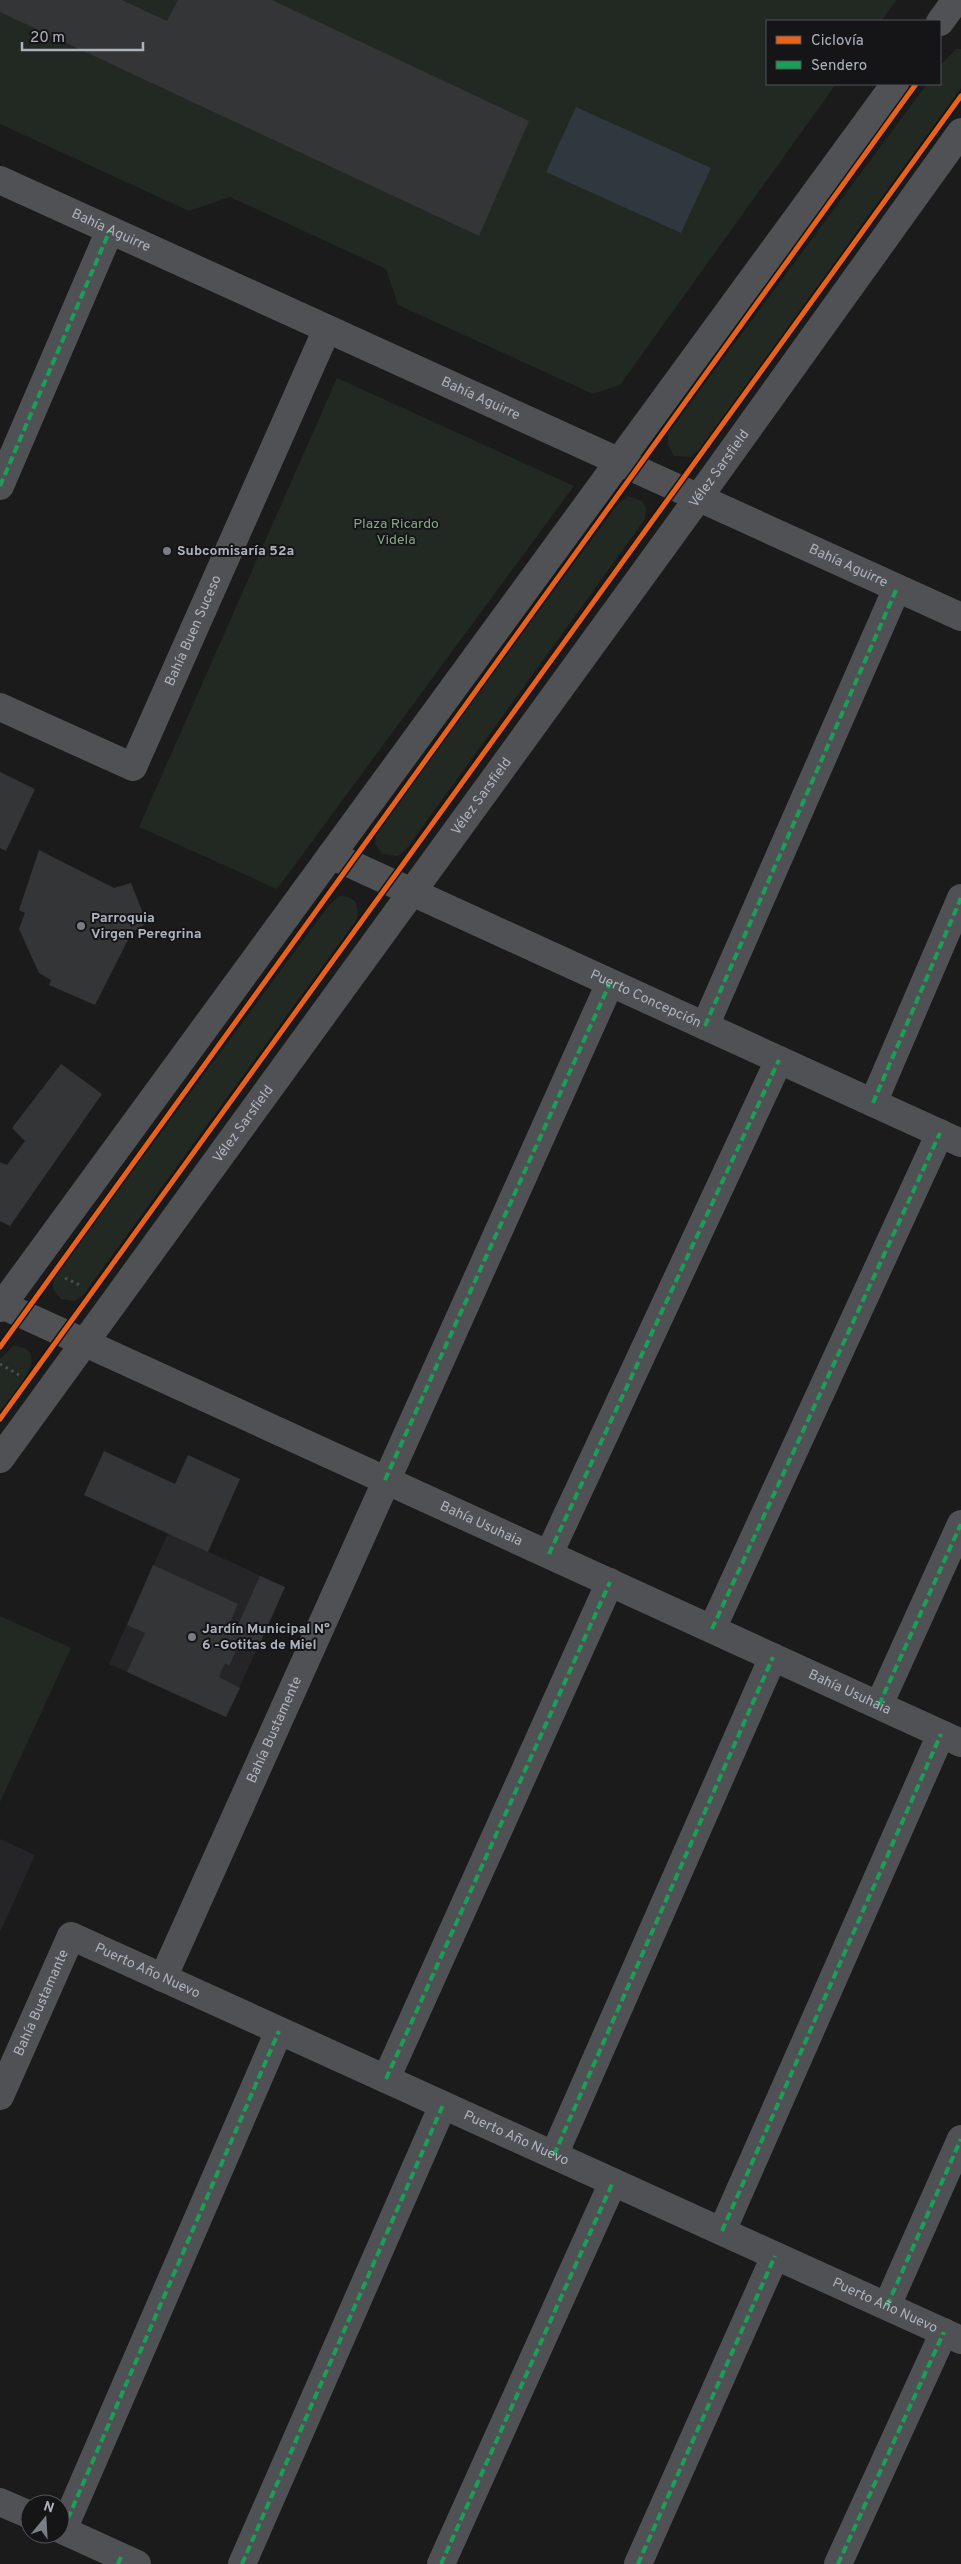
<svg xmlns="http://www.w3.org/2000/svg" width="961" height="2564" font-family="Overpass,sans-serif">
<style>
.built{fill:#252528}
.green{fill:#212922}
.water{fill:#2e383e}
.building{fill:#343536}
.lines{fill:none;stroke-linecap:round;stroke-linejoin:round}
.path{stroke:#4b4d4f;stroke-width:3;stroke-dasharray:2.5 4;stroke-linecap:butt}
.minor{stroke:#4f5155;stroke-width:28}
.quiet{stroke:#1a9f57;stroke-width:4;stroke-dasharray:8 4;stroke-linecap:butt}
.cycleway-casing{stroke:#151518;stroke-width:8}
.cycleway{stroke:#ea6118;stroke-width:5}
.poi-dot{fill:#7a7e84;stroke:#151518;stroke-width:2}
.labels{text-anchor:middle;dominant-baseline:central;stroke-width:4;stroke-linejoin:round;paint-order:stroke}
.street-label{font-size:14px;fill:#adb3bc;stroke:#151518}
.park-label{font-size:14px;fill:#86a685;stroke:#151518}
.poi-label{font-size:14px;font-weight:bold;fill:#adb3bc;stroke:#151518;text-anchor:start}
</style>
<rect width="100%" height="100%" fill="#1b1b1c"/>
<!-- built -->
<g class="built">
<polygon points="168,1533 285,1587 226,1717 109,1664"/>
<polygon points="0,1839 35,1855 0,1932"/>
</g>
<!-- green -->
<g class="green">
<polygon points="0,0 897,0 881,21 767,21 767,84 836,84 620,385 593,394 398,305 386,269 230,197 189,211 0,124"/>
<polygon points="956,49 961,49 961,88 699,450 690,457 674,456 668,445 668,433 927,84 940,84 940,66"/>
<polygon points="337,378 574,486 277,889 139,827"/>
<polygon points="628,496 642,501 646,508 645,519 407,848 398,856 382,854 375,844 376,832 617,505"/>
<path d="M340 896C356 896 359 905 357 919L84 1294 75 1301 61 1299 53 1289 54 1277 330 904Z"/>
<path d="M13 1346C57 1348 10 1398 0 1412V1359Z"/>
<polygon points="0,1616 71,1648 0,1802"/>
</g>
<!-- water -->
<polygon class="water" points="576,107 711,168 681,233 546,172"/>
<!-- building -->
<g class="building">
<polygon points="0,0 122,0 167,21 178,0 272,0 529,121 479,236 0,12"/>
<polygon points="0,772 35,789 6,851 0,848"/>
<polygon points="39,850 114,888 131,883 147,923 132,932 95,1005 49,985 51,980 39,973 19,929 25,913 19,910"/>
<polygon points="61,1064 102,1094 10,1226 0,1221 0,1162 7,1165 25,1141 12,1128"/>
<polygon points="104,1451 175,1484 188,1455 240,1479 208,1552 84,1495"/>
<polygon points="153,1565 238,1604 226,1632 233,1636 260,1576 285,1587 258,1648 237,1638 232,1648 236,1651 229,1666 225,1663 219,1677 240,1688 226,1717 127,1672 145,1633 127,1625"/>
</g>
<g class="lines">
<!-- path -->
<g class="path">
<polyline points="65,1278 82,1286"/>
<polyline points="0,1364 19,1375"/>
</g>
<!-- minor -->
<g class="minor">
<polyline points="940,22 956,0"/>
<path id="s1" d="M0 180 961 617"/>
<polyline points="0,486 110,230"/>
<path id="s2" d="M0 707 133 767 327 329"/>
<path id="s3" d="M331 855 961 1143"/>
<polyline points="705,1026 897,588"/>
<polyline points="873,1103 961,898"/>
<path id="s4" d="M0 1304 961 1743"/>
<polyline points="0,1308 895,84"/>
<path id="s5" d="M0 1459 699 497 961 132"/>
<polyline points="549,1554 779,1060"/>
<polyline points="712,1629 940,1133"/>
<polyline points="879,1705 961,1524"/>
<path id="s6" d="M163 1978 610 983"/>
<polyline points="386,2079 610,1582"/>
<path id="s7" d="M0 2096 71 1936 961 2340"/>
<polyline points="554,2155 773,1657"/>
<polyline points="722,2231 941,1734"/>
<polyline points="887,2306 961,2139"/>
<polyline points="0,2502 30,2515"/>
<polyline points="60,2529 137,2564"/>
<polyline points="63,2530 279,2031"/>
<polyline points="242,2564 443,2105"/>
<polyline points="441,2564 613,2182"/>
<polyline points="638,2564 775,2256"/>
<polyline points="838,2564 944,2332"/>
</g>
<!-- quiet -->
<g class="quiet">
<polyline points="0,486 110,230"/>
<polyline points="705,1026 897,588"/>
<polyline points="873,1103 961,898"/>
<polyline points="385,1480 610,983"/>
<polyline points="549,1554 779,1060"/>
<polyline points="712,1629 940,1133"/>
<polyline points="879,1705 961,1524"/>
<polyline points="386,2079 610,1582"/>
<polyline points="554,2155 773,1657"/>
<polyline points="722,2231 941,1734"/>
<polyline points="887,2306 961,2139"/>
<polyline points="63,2530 279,2031"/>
<polyline points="118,2564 121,2557"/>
<polyline points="242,2564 443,2105"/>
<polyline points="441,2564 613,2182"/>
<polyline points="638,2564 775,2256"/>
<polyline points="838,2564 944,2332"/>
</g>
<!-- cycleway casing -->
<g class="cycleway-casing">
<g id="cycleway">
<polyline points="0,1347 916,84"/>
<polyline points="0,1419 961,96"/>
</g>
</g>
<!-- cycleway -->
<use href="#cycleway" class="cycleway"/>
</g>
<!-- markers -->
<g class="poi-dot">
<circle cx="167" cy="551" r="5"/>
<circle cx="81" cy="926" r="5"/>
<circle cx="192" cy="1637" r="5"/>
</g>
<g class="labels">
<!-- street labels -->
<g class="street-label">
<text stroke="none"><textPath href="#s1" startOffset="122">Bahía Aguirre</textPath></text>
<text stroke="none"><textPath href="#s1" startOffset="528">Bahía Aguirre</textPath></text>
<text stroke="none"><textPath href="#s5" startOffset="1224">Vélez Sarsfield</textPath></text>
<text stroke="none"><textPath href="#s1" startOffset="932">Bahía Aguirre</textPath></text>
<text stroke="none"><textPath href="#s2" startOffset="295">Bahía Buen Suceso</textPath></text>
<text stroke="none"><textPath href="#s5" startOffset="819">Vélez Sarsfield</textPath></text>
<text stroke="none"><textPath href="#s3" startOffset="346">Puerto Concepción</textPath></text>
<text stroke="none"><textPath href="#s5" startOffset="414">Vélez Sarsfield</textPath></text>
<text stroke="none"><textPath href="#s4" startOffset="529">Bahía Usuhaia</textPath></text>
<text stroke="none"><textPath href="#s4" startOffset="934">Bahía Usuhaia</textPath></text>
<text stroke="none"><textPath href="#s6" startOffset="272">Bahía Bustamente</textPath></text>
<text stroke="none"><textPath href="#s7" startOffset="259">Puerto Año Nuevo</textPath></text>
<text stroke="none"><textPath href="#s7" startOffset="102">Bahía Bustamante</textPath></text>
<text stroke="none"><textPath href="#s7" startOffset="664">Puerto Año Nuevo</textPath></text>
<text stroke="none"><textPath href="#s7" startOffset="1069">Puerto Año Nuevo</textPath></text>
</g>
<!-- park labels -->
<g class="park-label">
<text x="396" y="524">Plaza Ricardo<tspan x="396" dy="16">Videla</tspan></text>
</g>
<!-- poi labels -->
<g class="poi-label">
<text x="177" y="551">Subcomisaría 52a</text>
<text x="91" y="918">Parroquia<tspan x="91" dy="16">Virgen Peregrina</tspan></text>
<text x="202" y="1629">Jardín Municipal N°<tspan x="202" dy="16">6 -Gotitas de Miel</tspan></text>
</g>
</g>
<!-- legend -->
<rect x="766" y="20" width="175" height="65" fill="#151518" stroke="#52545a"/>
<rect x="776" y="36" width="25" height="8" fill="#ea6118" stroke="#52545a"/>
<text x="811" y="45" font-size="15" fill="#adb3bc">Ciclovía</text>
<rect x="776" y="61" width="25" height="8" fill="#1a9f57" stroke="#52545a"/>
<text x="811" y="70" font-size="15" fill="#adb3bc">Sendero</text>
<!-- north arrow -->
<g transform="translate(45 2519) rotate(18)"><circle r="24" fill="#151518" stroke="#52545a"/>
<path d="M0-4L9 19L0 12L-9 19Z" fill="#7a7e84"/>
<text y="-8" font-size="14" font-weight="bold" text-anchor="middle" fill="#adb3bc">N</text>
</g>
<!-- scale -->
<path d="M22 42v8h121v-8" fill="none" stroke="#adb3bc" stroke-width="2.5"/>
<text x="30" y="42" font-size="15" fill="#adb3bc" stroke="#151518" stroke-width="4" paint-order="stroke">20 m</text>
</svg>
